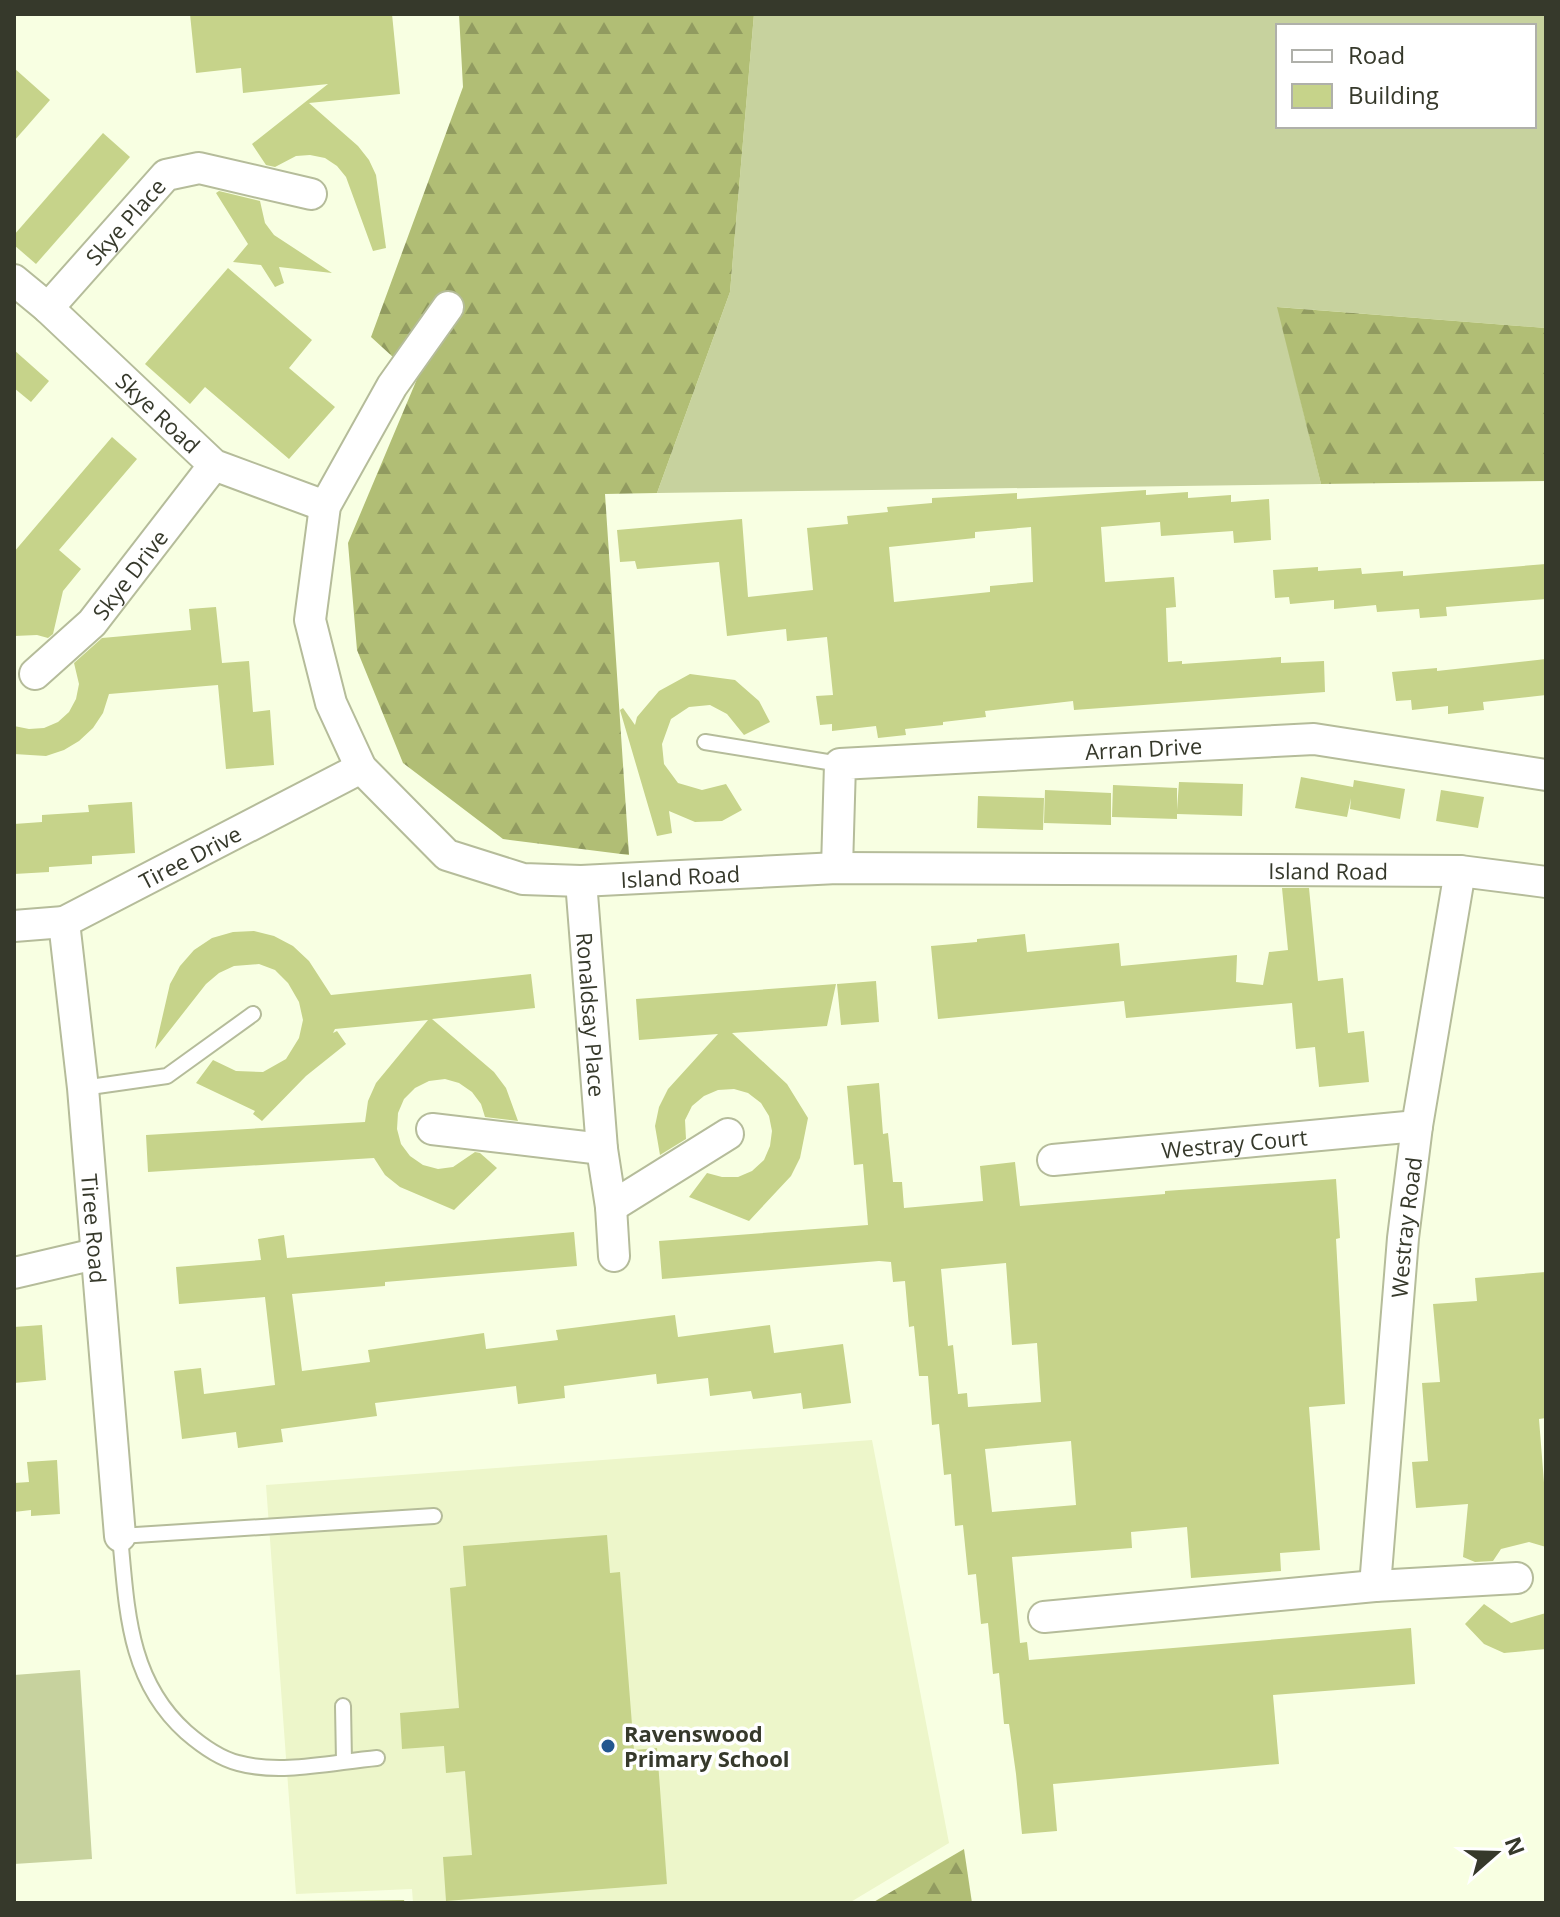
<svg xmlns="http://www.w3.org/2000/svg" width="1560" height="1917" font-family="'Open Sans',sans-serif">
<style>
.built{fill:#edf6ca}
.grass{fill:#c7d29e;fill-rule:evenodd}
.forest{fill:url(#forest-firs)}
.building{fill:#c6d38a;fill-rule:evenodd}
.lines{fill:none;stroke-linecap:round;stroke-linejoin:round}
.service-casing{stroke:#b5bc9a;stroke-width:18}
.minor-casing{stroke:#b5bc9a;stroke-width:34}
.service{stroke:#fff;stroke-width:14}
.minor{stroke:#fff;stroke-width:30}
.poi-dot{fill:#23578f;stroke:#fff;stroke-width:3}
.labels{text-anchor:middle;dominant-baseline:central;stroke-width:7;stroke-linejoin:round;paint-order:stroke}
.street-label{font-size:22px;fill:#36392b;stroke:#fff}
.poi-label{font-size:22px;font-weight:bold;fill:#36392b;stroke:#fff;text-anchor:start}
</style>
<defs>
<pattern id="forest-firs" width="22" height="20" patternUnits="userSpaceOnUse" patternTransform="scale(2)"><rect width="22" height="20" fill="#b1be75"/><path d="M5 1l3.5 6h-7zM16 11l3.5 6h-7z" fill="#919b60"/></pattern>
</defs>
<rect width="100%" height="100%" fill="#f8ffe2"/>
<!-- built -->
<polygon class="built" points="872,1440 949,1843 849,1903 413,1903 412,1889 296,1894 266,1485"/>
<!-- grass -->
<g class="grass">
<path d="M754 14H1546V328L1278 307 1321 484 657 493 730 292ZM1278 26H1534V126H1278Z"/>
<polygon points="80,1670 92,1859 14,1864 14,1675"/>
</g>
<!-- forest -->
<g class="forest">
<polygon points="459,14 754,14 730,292 657,493 605,494 629,855 503,839 403,763 357,650 348,543 417,379 371,337 463,87"/>
<polygon points="1277,307 1546,328 1546,481 1321,484"/>
<polygon points="964,1849 972,1903 872,1903"/>
<polygon points="404,1900 405,1903 140,1903 140,1902"/>
</g>
<!-- building -->
<g class="building">
<polygon points="190,14 392,14 400,94 309,103 358,146 369,160 376,175 386,248 373,251 346,177 337,166 325,158 310,155 296,156 275,167 266,165 252,144 328,84 243,93 241,68 196,73"/>
<polygon points="14,68 50,100 14,141"/>
<polygon points="103,133 130,157 36,264 14,245 14,235"/>
<polygon points="219,191 260,201 265,223 274,235 332,273 279,267 284,283 275,287 261,265 233,262 248,244 216,193"/>
<polygon points="228,268 312,340 289,368 335,407 289,459 205,387 190,404 145,364"/>
<polygon points="14,350 49,381 31,402 14,388"/>
<polygon points="112,437 137,459 59,550 81,569 63,591 53,634 48,638 37,635 14,636 14,552"/>
<path d="M1146 490V495L1188 492V498L1231 495V502L1269 499 1271 540 1234 543 1233 531 1161 536 1160 522 1101 527 1105 582 1174 577 1176 607 1166 608 1168 662 1182 661V664L1281 657V663L1324 661 1325 692 1074 710 1073 701 985 711 986 717 943 722V725L905 729 906 735 878 738 876 726 832 731V724L820 725 816 696 833 695 827 637 787 641 786 629 727 636 719 562 637 569 635 561 620 562 617 530 742 519 748 597 813 590 807 528 848 524 847 516 888 512 887 507 932 503V498L1017 493V499ZM1031 527 1033 582 990 586V592L894 602 889 547 975 538V532Z"/>
<polygon points="1546,564 1546,599 1446,607 1447,616 1420,618 1419,609 1377,612 1376,605 1334,609 1334,600 1290,604 1289,597 1275,598 1273,570 1318,567 1318,571 1361,568 1362,574 1403,571 1403,576"/>
<polygon points="216,607 222,663 249,661 253,712 270,710 274,765 226,769 218,685 109,694 103,713 93,728 79,741 64,750 46,756 14,754 14,726 29,729 44,728 58,722 69,712 76,699 79,684 74,663 102,638 191,630 189,609"/>
<polygon points="1546,659 1546,695 1483,702 1484,710 1448,714 1448,706 1412,710 1411,700 1396,701 1392,672 1437,668 1437,671"/>
<polygon points="690,674 735,680 759,701 770,722 744,735 727,714 710,705 689,707 671,719 662,744 664,764 678,783 702,790 726,784 742,810 722,821 695,822 669,811 672,833 657,836 620,710 623,708 635,725 637,717 659,691"/>
<polygon points="1301,777 1353,787 1354,780 1405,789 1400,819 1350,809 1351,798 1347,817 1295,808"/>
<polygon points="1179,782 1243,784 1242,816 1177,814 1177,819 1112,817 1113,785 1177,788 1177,810"/>
<polygon points="1045,790 1111,793 1111,825 1044,823"/>
<polygon points="1441,790 1484,797 1478,828 1436,821"/>
<polygon points="978,796 1044,798 1043,830 977,828"/>
<polygon points="132,802 135,853 92,856 92,864 49,867 49,872 14,874 14,824 42,822 42,815 89,812 88,805"/>
<polygon points="1282,888 1309,888 1318,981 1343,978 1348,1033 1364,1031 1369,1082 1319,1087 1315,1047 1296,1049 1292,1003 1126,1018 1124,1001 938,1019 931,946 977,942 977,939 1025,934 1027,952 1119,943 1121,966 1237,955 1236,982 1263,985 1269,952 1288,950"/>
<polygon points="254,931 274,936 293,946 309,961 331,995 531,974 535,1008 432,1019 494,1072 506,1088 518,1121 485,1117 481,1104 472,1092 459,1083 445,1079 429,1081 415,1088 404,1099 398,1113 397,1129 401,1144 410,1156 423,1165 438,1169 453,1167 475,1152 480,1153 497,1168 454,1210 400,1187 385,1175 374,1158 148,1172 146,1135 365,1122 368,1101 376,1083 428,1020 335,1029 333,1033 337,1031 346,1044 306,1076 262,1121 253,1114 255,1111 196,1083 213,1060 236,1071 263,1072 286,1059 299,1038 303,1020 299,1002 288,983 275,970 259,964 234,966 219,973 206,984 155,1049 170,984 180,966 194,950 212,938 233,932"/>
<polygon points="876,981 879,1022 841,1025 837,984"/>
<polygon points="836,984 827,1026 732,1033 787,1084 808,1118 800,1158 791,1176 749,1221 689,1197 707,1173 722,1177 738,1177 752,1171 764,1160 770,1146 772,1131 769,1116 761,1103 748,1093 734,1089 718,1090 704,1096 692,1106 685,1120 686,1139 660,1155 655,1126 659,1107 668,1089 718,1034 639,1040 636,999"/>
<path d="M879 1083 883 1134 888 1133 893 1182H902L904 1208 983 1201 980 1166 1015 1162 1020 1206 1165 1194V1191L1336 1179 1340 1238 1336 1239 1345 1404 1309 1407 1320 1550 1280 1553 1281 1571 1191 1578 1187 1527 1131 1532 1132 1548 1012 1557 1020 1643 1027 1642 1029 1660 1411 1628 1415 1684 1273 1695 1279 1764 1053 1784 1057 1831 1022 1834 1016 1774 1009 1724H1004L999 1673 993 1674 988 1623 981 1624 976 1574 968 1575 963 1525 955 1526 951 1474 944 1475 939 1424 932 1425 928 1376H919L914 1326 909 1327 905 1281 893 1282 891 1262 879 1261 662 1279 659 1241 868 1225 863 1164 854 1165 847 1086ZM1006 1263 1012 1345 1037 1343 1041 1402 968 1407 967 1393 958 1394 953 1345 948 1346 941 1269ZM1071 1441 1076 1505 992 1512 985 1449Z"/>
<polygon points="574,1232 577,1266 385,1282 385,1286 292,1294 302,1371 370,1362 368,1350 484,1333 486,1349 558,1340 556,1330 675,1315 678,1337 770,1325 774,1353 843,1344 851,1403 803,1409 801,1393 753,1399 751,1391 710,1396 708,1378 657,1384 656,1374 564,1386 565,1398 518,1404 516,1386 375,1403 377,1416 281,1429 283,1442 238,1448 236,1432 182,1439 174,1371 201,1368 204,1394 275,1385 265,1297 179,1304 176,1267 261,1260 258,1239 284,1235 287,1258"/>
<polygon points="1546,1272 1546,1418 1539,1419 1546,1508 1546,1547 1529,1542 1501,1549 1493,1561 1475,1562 1463,1557 1468,1504 1416,1508 1412,1462 1428,1461 1422,1383 1440,1382 1433,1304 1477,1301 1475,1278"/>
<polygon points="42,1325 46,1380 14,1383 14,1327"/>
<polygon points="57,1460 60,1514 31,1516 31,1510 14,1512 14,1483 29,1482 27,1462"/>
<polygon points="607,1535 610,1573 620,1572 634,1750 657,1748 667,1884 446,1901 443,1857 472,1855 465,1771 446,1773 444,1746 402,1749 400,1713 459,1708 450,1588 466,1586 463,1546"/>
<polygon points="1484,1604 1511,1623 1546,1613 1546,1649 1504,1653 1484,1644 1465,1624"/>
</g>
<g class="lines">
<!-- service casing -->
<g class="service-casing">
<g id="service">
<polyline points="705,742 840,764"/>
<polyline points="83,1088 167,1076 253,1014"/>
<polyline points="343,1706 344,1761"/>
<path d="M377 1758C333 1762 281 1775 238 1763 218 1758 201 1745 186 1732 128 1680 127 1609 120 1536L434 1516"/>
</g>
</g>
<!-- minor casing -->
<g class="minor-casing">
<g id="minor">
<path id="s1" d="M14 280 48 308 214 465 325 506"/>
<path id="s2" d="M448 307 392 386 325 506 310 620 331 703 361 768 447 855 523 879 581 881 837 868 1460 871 1546 882"/>
<path id="s3" d="M48 308 166 175 199 168 311 194"/>
<path id="s4" d="M35 674 92 623 214 465"/>
<path id="s5" d="M837 868 840 764 1314 739 1546 775"/>
<path id="s6" d="M581 881 602 1149 611 1207 614 1256"/>
<path id="s7" d="M64 922 83 1088 120 1536"/>
<path id="s8" d="M14 926 64 922 361 768"/>
<polyline points="432,1129 602,1149"/>
<path id="s9" d="M1053 1160 1417 1126"/>
<polyline points="611,1207 728,1134"/>
<polyline points="14,1273 95,1254"/>
<path id="s10" d="M1375 1586 1403 1238 1417 1126 1460 871"/>
<polyline points="1044,1617 1375,1586 1517,1578"/>
</g>
</g>
<!-- service -->
<use href="#service" class="service"/>
<!-- minor -->
<use href="#minor" class="minor"/>
</g>
<!-- markers -->
<circle class="poi-dot" cx="608" cy="1746" r="8"/>
<g class="labels">
<!-- street labels -->
<g class="street-label">
<text stroke="none"><textPath href="#s3" startOffset="116">Skye Place</textPath></text>
<text stroke="none"><textPath href="#s1" startOffset="196">Skye Road</textPath></text>
<text stroke="none"><textPath href="#s4" startOffset="138">Skye Drive</textPath></text>
<text stroke="none"><textPath href="#s5" startOffset="408">Arran Drive</textPath></text>
<text stroke="none"><textPath href="#s8" startOffset="192">Tiree Drive</textPath></text>
<text stroke="none"><textPath href="#s2" startOffset="1514">Island Road</textPath></text>
<text stroke="none"><textPath href="#s2" startOffset="866">Island Road</textPath></text>
<text stroke="none"><textPath href="#s6" startOffset="134">Ronaldsay Place</textPath></text>
<text stroke="none"><textPath href="#s9" startOffset="182">Westray Court</textPath></text>
<text stroke="none"><textPath href="#s10" startOffset="360">Westray Road</textPath></text>
<text stroke="none"><textPath href="#s7" startOffset="308">Tiree Road</textPath></text>
</g>
<!-- poi labels -->
<g class="poi-label">
<text x="624" y="1733">Ravenswood<tspan x="624" dy="25">Primary School</tspan></text>
</g>
</g>
<!-- border -->
<rect width="1560" height="1917" fill="none" stroke="#36392b" stroke-width="32"/>
<!-- legend -->
<rect x="1276" y="24" width="260" height="104" fill="#ffffff" stroke="#afb0aa" stroke-width="2"/>
<rect x="1292" y="50" width="40" height="12" fill="#ffffff" stroke="#afb0aa" stroke-width="2"/>
<text x="1348" y="64" font-size="24" fill="#36392b">Road</text>
<rect x="1292" y="84" width="40" height="24" fill="#c6d38a" stroke="#afb0aa" stroke-width="2"/>
<text x="1348" y="104" font-size="24" fill="#36392b">Building</text>
<!-- north arrow -->
<g transform="translate(1496 1853) rotate(70)" stroke="#ffffff" stroke-width="6" paint-order="stroke">
<path d="M0-6L14 30L0 20L-14 30Z" fill="#36392b"/>
<text y="-12" font-size="22" font-weight="bold" text-anchor="middle" fill="#36392b">N</text>
</g>
</svg>
